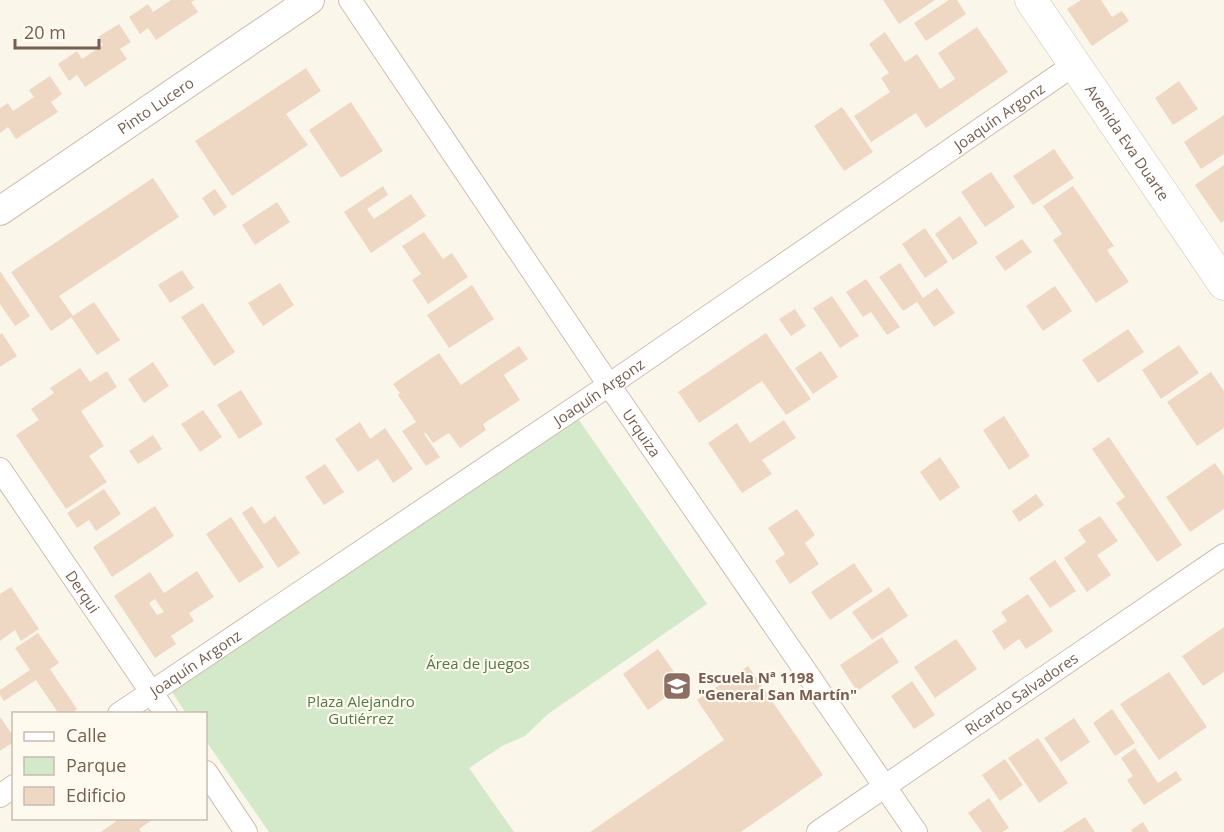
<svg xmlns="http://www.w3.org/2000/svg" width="1224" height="832" font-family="'Open Sans',sans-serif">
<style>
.green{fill:#d3e9c9}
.building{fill:#efd8c3;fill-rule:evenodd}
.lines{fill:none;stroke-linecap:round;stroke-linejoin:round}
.minor-casing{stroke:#cdbfb0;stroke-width:24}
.tertiary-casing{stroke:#cdbfb0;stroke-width:30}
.secondary-casing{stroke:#cfc0ae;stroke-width:33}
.minor{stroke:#fff;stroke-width:22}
.tertiary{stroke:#fff;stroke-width:28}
.secondary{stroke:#fff;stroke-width:32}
.labels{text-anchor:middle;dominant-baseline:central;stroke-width:4.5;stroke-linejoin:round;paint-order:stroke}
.street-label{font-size:15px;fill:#755f4f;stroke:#fefaf0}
.park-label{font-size:15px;fill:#537947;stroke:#fefaf0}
.education-label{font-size:15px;font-weight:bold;fill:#785e54;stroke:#fefaf0;text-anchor:start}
</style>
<rect width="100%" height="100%" fill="#fbf6ea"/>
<!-- green -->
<polygon class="green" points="574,413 707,604 548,714 525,736 502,746 469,768 514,832 269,832 206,741 206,714 186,713 172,692"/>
<!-- building -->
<g class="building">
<polygon points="171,0 195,0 191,2 198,12 156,40 148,28 140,34 129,17 148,4 153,12"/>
<polygon points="883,0 935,0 899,24"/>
<polygon points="949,0 957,0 966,14 926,41 914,23"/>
<polygon points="1081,0 1101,0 1112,17 1122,11 1129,21 1092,46 1067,9"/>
<polygon points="119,24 131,42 120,49 127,59 85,87 77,75 69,81 58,64 77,51 82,59 103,45 98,37"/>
<polygon points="977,27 1008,72 926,128 916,113 871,142 854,116 890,92 881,78 889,73 869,44 885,32 905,62 917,54 940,89 955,79 938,53"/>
<polygon points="306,68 321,91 286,114 308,145 232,196 195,141"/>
<polygon points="50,76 62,94 51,102 58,112 16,139 8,127 0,133 0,108 8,103 13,111 34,97 29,90"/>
<polygon points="1179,81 1198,109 1173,125 1155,98"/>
<polygon points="351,102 383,151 341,178 309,130"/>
<polygon points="842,107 873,152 844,171 814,126"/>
<polygon points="1224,115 1224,154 1201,169 1184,142"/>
<polygon points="1054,149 1074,178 1033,205 1013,176"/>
<polygon points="1224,165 1224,221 1221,223 1195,185"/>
<polygon points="991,172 1015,207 985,227 961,192"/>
<polygon points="153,178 179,217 59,296 73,316 51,331 11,272"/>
<polygon points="383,186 388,195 367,209 374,219 411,194 426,216 371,253 344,212"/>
<polygon points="1073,186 1114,246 1107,250 1129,282 1096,303 1053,240 1062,234 1043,206"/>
<polygon points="215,189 227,207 214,216 202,198"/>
<polygon points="277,202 290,222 255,245 242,225"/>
<polygon points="960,216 978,243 953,260 935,234"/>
<polygon points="925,228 948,262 925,278 902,244"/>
<polygon points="424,232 443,259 452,253 468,277 428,304 412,280 421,274 402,246"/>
<polygon points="1022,239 1032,252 1005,271 995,257"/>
<polygon points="900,263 923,298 937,288 955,313 934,327 917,302 903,311 879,277"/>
<polygon points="182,270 194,288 170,303 158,285"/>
<polygon points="0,271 30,316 15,326 0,304"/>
<polygon points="866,279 900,327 887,335 871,312 863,317 846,292"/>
<polygon points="280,283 294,305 263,326 248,303"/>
<polygon points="472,285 494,319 449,348 427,315"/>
<polygon points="1055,286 1072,311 1043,331 1026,306"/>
<polygon points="832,296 859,336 840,348 813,308"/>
<polygon points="94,302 120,340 97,355 71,317"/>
<polygon points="203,303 235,352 214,366 181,317"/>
<polygon points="795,309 806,326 791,336 779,319"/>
<polygon points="1128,329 1144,352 1098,383 1082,360"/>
<polygon points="2,333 17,356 0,367 0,335"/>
<polygon points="766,333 811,399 786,415 762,381 699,423 678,392"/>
<polygon points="1179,345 1199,373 1161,399 1142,370"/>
<polygon points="519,346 528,359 504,375 520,400 483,424 486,430 460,448 449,433 433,443 426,433 424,434 440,457 426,466 402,431 416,422 398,395 400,393 393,384 439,353 461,385"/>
<polygon points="821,351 838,377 813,394 795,368"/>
<polygon points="153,362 169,386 144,403 128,379"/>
<polygon points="80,368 90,382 107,371 117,387 81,411 104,446 89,456 107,482 66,509 16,435 39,420 31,409 54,393 50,388"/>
<polygon points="1211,372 1224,391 1224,428 1197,446 1167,402"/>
<polygon points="241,390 263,424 239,439 217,405"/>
<polygon points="203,410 222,437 200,452 181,424"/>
<polygon points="1004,416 1030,456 1009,470 983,430"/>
<polygon points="784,420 796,438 762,460 772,474 742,493 708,443 737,423 750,443"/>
<polygon points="360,422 370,439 385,428 413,469 393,483 378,459 358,472 335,439"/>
<polygon points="153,435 162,449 138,464 129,451"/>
<polygon points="1109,437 1182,545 1157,562 1116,503 1125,497 1092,449"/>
<polygon points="940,457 960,487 940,501 920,472"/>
<polygon points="1215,463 1224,476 1224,509 1190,532 1166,497"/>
<polygon points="325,464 344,492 324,505 305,477"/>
<polygon points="104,489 121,514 96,531 89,520 77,528 67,513"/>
<polygon points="1036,494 1044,505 1019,522 1012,511"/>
<polygon points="155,506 174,536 112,577 93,547"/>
<polygon points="252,506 264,524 275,516 300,553 278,568 242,513"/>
<polygon points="797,509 815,535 805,543 819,564 790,584 775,561 785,554 768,528"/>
<polygon points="1100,516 1118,541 1097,555 1111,575 1087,592 1064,558 1086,542 1078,530"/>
<polygon points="231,517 264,567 239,583 206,534"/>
<polygon points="1055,560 1076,591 1050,608 1029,578"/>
<polygon points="854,563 873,591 830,620 811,592"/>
<path d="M197 571 214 597 189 613 194 621 171 636 176 644 155 658 114 596 150 572 164 593ZM155 599 164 612 157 615 149 603Z"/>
<polygon points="11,587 39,629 21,641 15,630 0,641 0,594"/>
<polygon points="889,587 908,616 872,640 852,612"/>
<polygon points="1028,594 1053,631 1026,649 1019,639 1004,650 992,631 1007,621 1001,612"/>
<polygon points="1224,627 1224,672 1203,686 1182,656"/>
<polygon points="38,633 59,663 50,669 77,709 71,714 59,714 36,680 4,701 0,695 0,690 30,670 15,648"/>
<polygon points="882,637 899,662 857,691 840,665"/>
<polygon points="956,639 977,669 935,698 914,667"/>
<polygon points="658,649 683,685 648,710 623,674"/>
<polygon points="748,666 823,775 741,832 590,832 724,740 697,700"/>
<polygon points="1169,672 1207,727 1159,760 1120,704"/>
<polygon points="912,681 935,715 914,729 891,696"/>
<polygon points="1112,709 1135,743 1115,756 1093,723"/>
<polygon points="0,717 14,737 14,742 0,751"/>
<polygon points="1074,718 1090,742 1061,762 1044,738"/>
<polygon points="1038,738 1068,783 1039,803 1008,758"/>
<polygon points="1135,748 1158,783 1176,771 1182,780 1144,805 1127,780 1133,776 1121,758"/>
<polygon points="1005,759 1023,785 1000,801 982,775"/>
<polygon points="989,798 1009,828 1002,832 982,832 968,813"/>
<polygon points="1085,817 1095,832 1062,832"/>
<polygon points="121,818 155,818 139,829 141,832 101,832"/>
<polygon points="1143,822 1149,832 1132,832 1131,830"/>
</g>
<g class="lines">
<!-- minor casing -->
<g class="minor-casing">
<g id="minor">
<path id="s1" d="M350 0 609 385 916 832"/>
<path id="s2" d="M0 469 166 714"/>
<path id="s3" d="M119 714 609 385 1075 64"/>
<polyline points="206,772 246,832"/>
<polyline points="0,796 14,786"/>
<path id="s4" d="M818 832 1224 555"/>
</g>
</g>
<!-- tertiary casing -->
<g class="tertiary-casing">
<g id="tertiary">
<path id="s5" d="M0 211 310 0"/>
</g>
</g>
<!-- secondary casing -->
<g class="secondary-casing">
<g id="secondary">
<path id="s6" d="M1031 0 1224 284"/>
</g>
</g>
<!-- minor -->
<use href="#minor" class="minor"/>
<!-- tertiary -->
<use href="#tertiary" class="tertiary"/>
<!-- secondary -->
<use href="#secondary" class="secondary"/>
</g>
<!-- icons -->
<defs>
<g id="school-square" transform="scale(1.5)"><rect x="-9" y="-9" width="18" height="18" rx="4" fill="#8d6e63" stroke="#fefaf0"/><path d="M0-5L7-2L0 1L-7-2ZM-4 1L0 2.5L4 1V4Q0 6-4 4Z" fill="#fff"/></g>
</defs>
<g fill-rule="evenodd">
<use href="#school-square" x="677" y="686"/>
</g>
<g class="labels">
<!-- street labels -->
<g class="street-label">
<text stroke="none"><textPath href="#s5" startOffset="188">Pinto Lucero</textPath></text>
<text stroke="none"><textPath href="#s3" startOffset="1064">Joaquín Argonz</textPath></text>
<text stroke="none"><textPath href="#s6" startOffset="172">Avenida Eva Duarte</textPath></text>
<text stroke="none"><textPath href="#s3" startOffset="578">Joaquín Argonz</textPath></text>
<text stroke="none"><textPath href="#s1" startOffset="522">Urquiza</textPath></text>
<text stroke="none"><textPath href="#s2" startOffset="148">Derqui</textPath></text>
<text stroke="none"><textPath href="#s3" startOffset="92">Joaquín Argonz</textPath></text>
<text stroke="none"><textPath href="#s4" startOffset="246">Ricardo Salvadores</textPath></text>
</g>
<!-- park labels -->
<g class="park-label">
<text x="478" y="663">Área de juegos</text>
<text x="361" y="701">Plaza Alejandro<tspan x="361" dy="17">Gutiérrez</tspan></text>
</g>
<!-- education labels -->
<g class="education-label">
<text x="698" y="677">Escuela Nª 1198<tspan x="698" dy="17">"General San Martín"</tspan></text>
</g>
</g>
<!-- legend -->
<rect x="12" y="712" width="195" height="108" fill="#fefaf0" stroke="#c7bcb0" stroke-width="1.5"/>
<rect x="24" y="732" width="30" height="9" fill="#ffffff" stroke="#c7bcb0" stroke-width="1.5"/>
<text x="66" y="742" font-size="18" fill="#755f4f">Calle</text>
<rect x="24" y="757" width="30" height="18" fill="#d3e9c9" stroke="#c7bcb0" stroke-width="1.5"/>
<text x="66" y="772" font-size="18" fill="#755f4f">Parque</text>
<rect x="24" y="787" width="30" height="18" fill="#efd8c3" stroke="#c7bcb0" stroke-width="1.5"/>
<text x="66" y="802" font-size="18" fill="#755f4f">Edificio</text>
<!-- scale -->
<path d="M15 39v9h84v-9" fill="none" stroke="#755f4f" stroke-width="3"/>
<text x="24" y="39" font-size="18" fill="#755f4f" stroke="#fefaf0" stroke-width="4.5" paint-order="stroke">20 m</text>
</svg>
